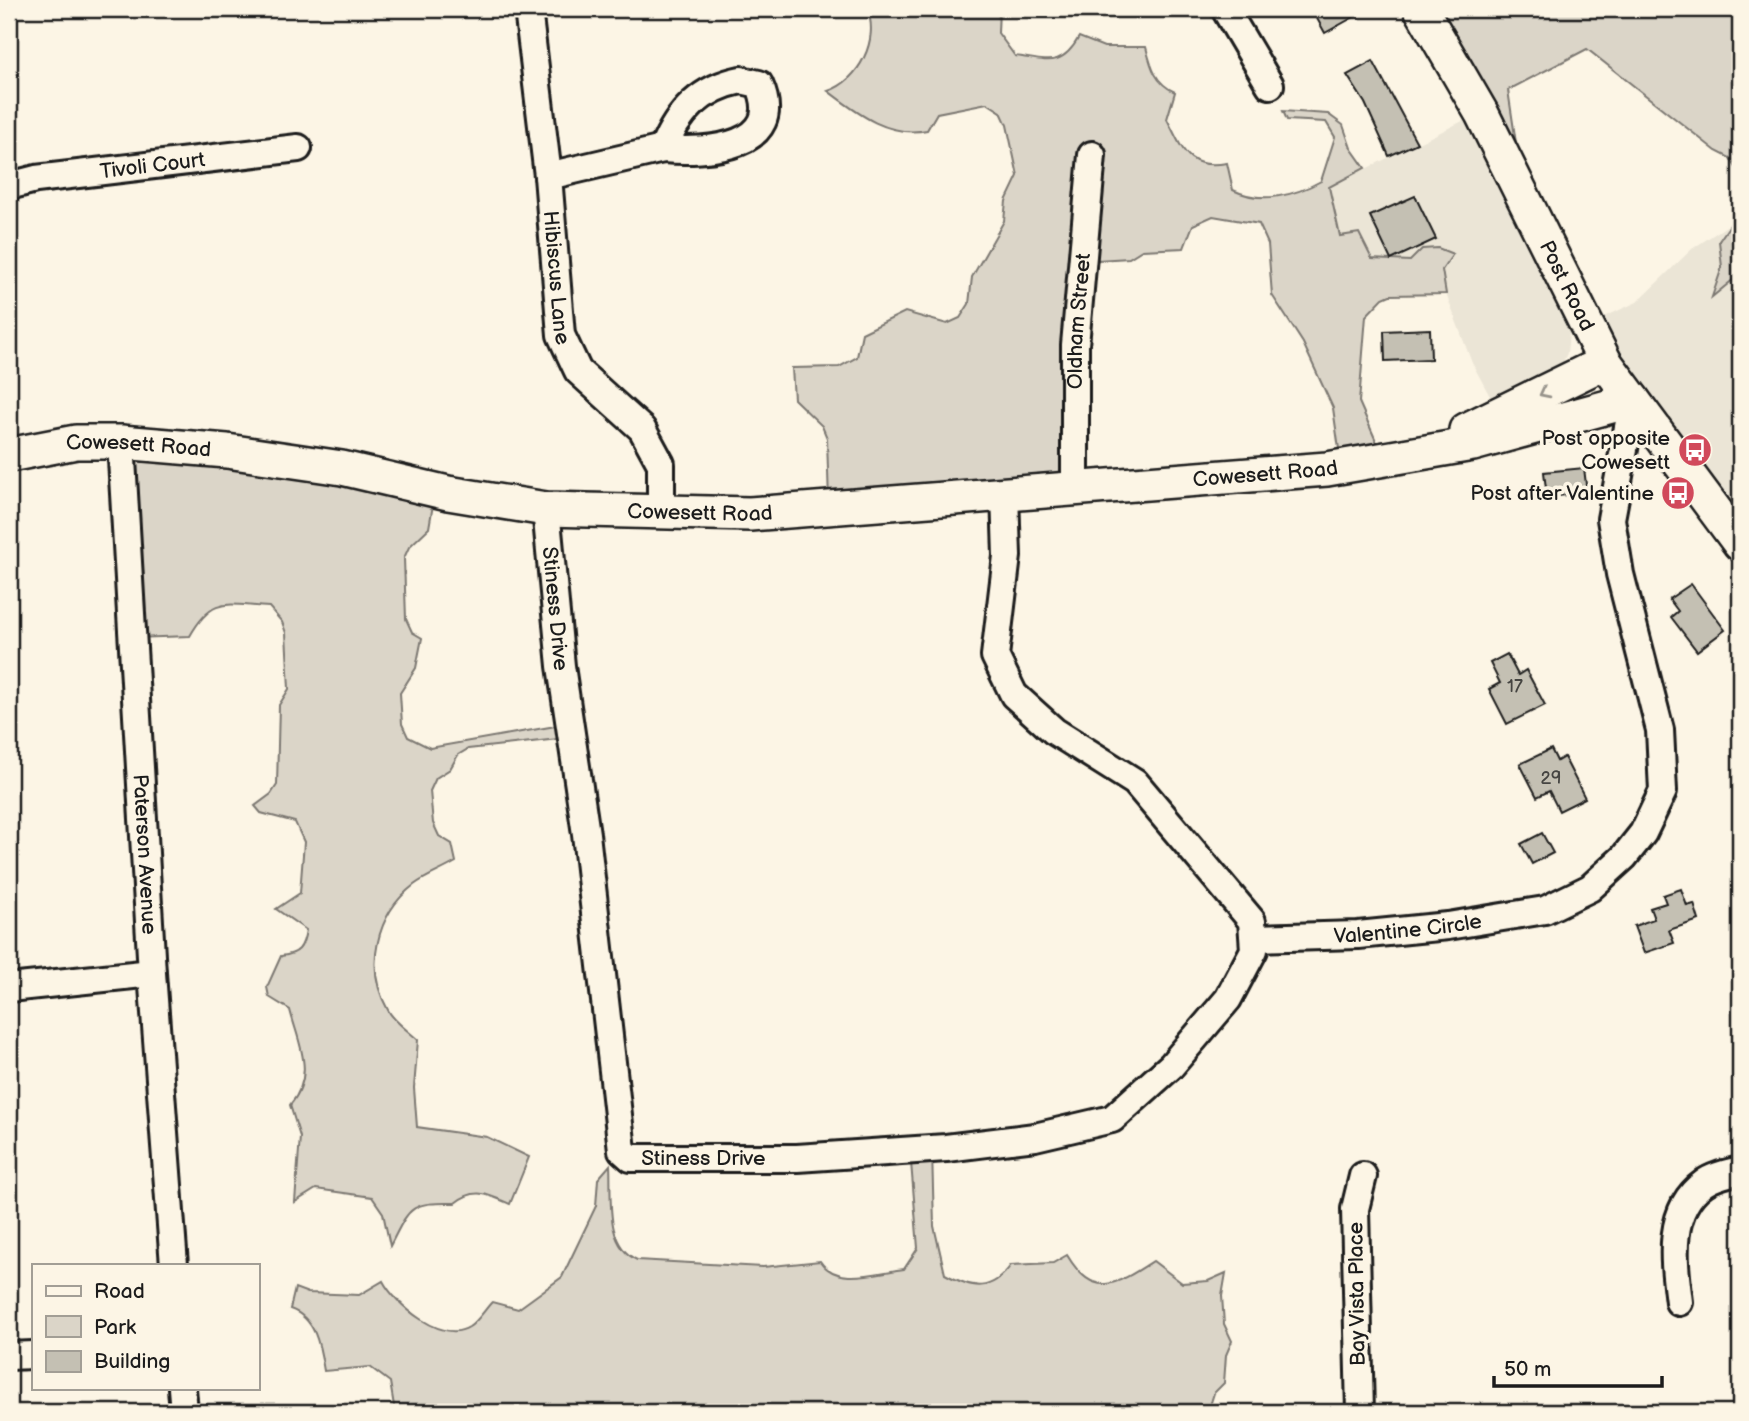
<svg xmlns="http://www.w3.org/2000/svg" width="1749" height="1421" font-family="'Balsamiq Sans',sans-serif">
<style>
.built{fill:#ebe5d6}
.green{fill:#dbd5c8;stroke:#7c7872;stroke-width:2}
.building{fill:#c4c0b3;stroke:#1c1c1c;stroke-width:2}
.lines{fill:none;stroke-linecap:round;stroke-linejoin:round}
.minor-casing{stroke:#1c1c1c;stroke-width:32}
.major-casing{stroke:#1c1c1c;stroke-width:38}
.minor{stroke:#fcf5e5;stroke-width:26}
.major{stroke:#fcf5e5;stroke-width:33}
.oneway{stroke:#97938b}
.labels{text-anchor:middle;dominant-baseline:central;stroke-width:7;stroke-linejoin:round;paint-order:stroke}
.number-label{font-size:18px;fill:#464542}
.street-label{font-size:21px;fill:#1c1c1c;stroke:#fcf5e5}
.poi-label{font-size:21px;fill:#1c1c1c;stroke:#fcf5e5;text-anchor:end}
</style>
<rect width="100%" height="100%" fill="#fcf5e5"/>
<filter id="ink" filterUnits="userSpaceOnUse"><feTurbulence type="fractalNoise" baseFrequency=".0143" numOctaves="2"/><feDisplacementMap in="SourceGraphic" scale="14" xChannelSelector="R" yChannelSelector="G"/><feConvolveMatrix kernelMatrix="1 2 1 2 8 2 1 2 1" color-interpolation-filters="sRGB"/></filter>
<g filter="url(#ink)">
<!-- built -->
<g class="built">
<polygon points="1479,113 1572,306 1567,353 1555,380 1499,413 1472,363 1446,294 1442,270 1451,261 1438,248 1422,249 1410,261 1372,259 1340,236 1329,187"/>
<polygon points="1728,225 1719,241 1722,267 1712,295 1740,274 1740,543 1587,325 1637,302 1692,249"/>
</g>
<!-- green -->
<g class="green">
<path d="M867 9H999L998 33 1015 56C1047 60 1061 69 1079 37L1104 47H1146C1151 67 1155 83 1175 92L1167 119C1183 150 1187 170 1227 163L1233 190C1261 204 1294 196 1321 181L1335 137 1326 122 1287 120 1283 111 1328 114 1343 125 1351 148 1365 168 1329 187 1340 236 1359 233 1372 259 1410 261 1422 249 1438 248 1453 254 1442 270 1446 294 1390 295 1383 298 1366 316 1359 402 1380 450 1341 463 1333 408 1303 343 1272 295 1268 244 1259 224 1213 216 1193 225 1184 248 1142 250 1129 258 1082 261 1071 481 829 503 827 438 822 426 794 399 792 368 839 367 857 357 862 333 905 312 947 324 960 318 969 304 972 277 1004 221 1006 201 1018 176 1007 125 1001 112 987 103 937 113 927 130C888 138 857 113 828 91 859 81 880 39 867 9Z"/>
<polygon points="1420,9 1740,9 1740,174 1730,158 1716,151 1587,49 1508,90 1524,196"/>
<polygon points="1740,210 1740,274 1712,297 1722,267 1719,241"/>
<path d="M129 440 435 493 429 528 409 547 404 558 406 619 412 632 422 638 416 668 400 693 402 724 408 737 430 748 567 724V738L468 749 458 755 450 769 436 778 430 791 433 823 439 836 452 844 456 862C443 870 426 876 414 885 376 914 364 968 388 1010 394 1022 409 1031 418 1040L414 1088 417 1127 487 1137 529 1157 510 1204C488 1194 475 1187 455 1203 409 1202 410 1207 390 1246L383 1213 372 1197 316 1189 295 1202 300 1137 290 1105C316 1074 299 1045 290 1010L269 997 267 987 281 956C299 954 303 948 306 930L276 909 300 893 304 842 295 822 261 813 255 806 271 794 277 785 279 705 289 689 286 633 282 622 269 607C227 605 213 595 190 636L133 638Z"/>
<path d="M910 1150H932L934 1226 945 1274C973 1289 991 1293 1011 1265L1053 1263 1067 1255C1094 1300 1116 1285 1153 1261L1182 1283 1208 1281 1226 1273 1222 1296 1224 1324 1232 1341 1226 1355 1224 1383 1214 1393 1208 1412H395L390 1382 370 1367 324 1371C320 1346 316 1318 290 1309L295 1288 308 1293 359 1295 383 1281C395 1304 442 1344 469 1327 478 1321 485 1309 492 1302L518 1309 562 1277 596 1206 598 1179 610 1165C612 1196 604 1245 637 1260L763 1267 820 1261C837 1287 877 1272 904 1269L918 1248Z"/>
</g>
<!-- building -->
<g class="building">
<polygon points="1326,9 1368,9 1325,33 1315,15"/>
<polygon points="1373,61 1417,143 1389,156 1365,103 1347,75"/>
<polygon points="1415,196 1436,239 1391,260 1370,216"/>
<polygon points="1430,329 1431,359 1385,361 1384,331"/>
<polygon points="1584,468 1587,493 1547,497 1544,472"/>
<polygon points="1691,584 1725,630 1697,651 1671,617 1678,611 1669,599"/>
<polygon points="1507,654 1518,675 1526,670 1545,705 1507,724 1489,689 1500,683 1490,663"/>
<polygon points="1551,749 1557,761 1564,757 1585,798 1559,811 1549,791 1537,797 1520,764"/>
<polygon points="1542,833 1553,853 1532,864 1521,844"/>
<polygon points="1681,889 1687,906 1694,904 1699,920 1669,930 1674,943 1644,953 1634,926 1654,919 1650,908 1666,903 1663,895"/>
</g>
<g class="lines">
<!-- minor casing -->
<g class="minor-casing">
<g id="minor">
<path id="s1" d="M528 9 548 176 561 335 578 371 642 429 661 464V511"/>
<polyline points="1225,9 1270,85"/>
<path d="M741 80 759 84C788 148 706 153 663 149 678 112 701 88 741 80Z"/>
<polyline points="548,176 663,149"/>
<path id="s2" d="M9 186 36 179 298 148"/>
<path id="s3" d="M121 442 152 973 174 1265"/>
<path id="s4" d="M1075 487V345L1092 155"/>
<path id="s5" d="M546 509 561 666 586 834 622 1150 631 1158H797L946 1148 1035 1137 1112 1119 1171 1066 1228 999 1254 950 1252 921 1135 782 1054 731 1014 695 995 656 1007 556 1005 493"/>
<path id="s6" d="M1254 938 1358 935 1448 926 1545 910 1590 888 1624 857 1643 833 1663 791 1660 730 1620 574 1611 519 1633 400"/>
<polyline points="9,988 152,973"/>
<path d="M1679 1302C1674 1262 1666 1210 1704 1183 1713 1176 1729 1173 1740 1170"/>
<polyline points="9,1356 33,1355"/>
<polyline points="182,1388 184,1412"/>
<polyline points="1360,1412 1355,1209 1363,1176"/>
</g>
</g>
<!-- major casing -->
<g class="major-casing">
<g id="major">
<path id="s7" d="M1421 9 1482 114 1605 362 1740 544"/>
<polyline points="1466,430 1605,362"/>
<path id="s8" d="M9 455 76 442H121L227 451 342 468 448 493 546 509 750 514 1327 469 1473 444 1633 400"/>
</g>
</g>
<!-- minor -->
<use href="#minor" class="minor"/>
<!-- major -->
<use href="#major" class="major"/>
</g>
<!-- one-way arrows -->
<defs><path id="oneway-chevron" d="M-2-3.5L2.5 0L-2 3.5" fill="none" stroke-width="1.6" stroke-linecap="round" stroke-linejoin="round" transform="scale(1.75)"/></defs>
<use class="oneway" href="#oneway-chevron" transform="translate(1544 393) rotate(153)"/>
</g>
<!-- icons -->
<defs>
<g id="bus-disc" transform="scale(1.75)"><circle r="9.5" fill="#d1495b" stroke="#fcf5e5"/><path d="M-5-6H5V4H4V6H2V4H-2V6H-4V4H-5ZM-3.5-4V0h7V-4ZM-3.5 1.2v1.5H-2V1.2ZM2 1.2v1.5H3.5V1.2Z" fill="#fff"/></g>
</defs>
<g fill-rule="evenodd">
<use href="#bus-disc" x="1695" y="450"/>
<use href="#bus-disc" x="1678" y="493"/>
</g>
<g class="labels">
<!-- number labels -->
<g class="number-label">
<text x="1515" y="686">17</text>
<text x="1551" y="778">29</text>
</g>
<!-- street labels -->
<g class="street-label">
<text stroke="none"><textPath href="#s2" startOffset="145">Tivoli Court</textPath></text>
<text stroke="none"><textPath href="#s1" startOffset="270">Hibiscus Lane</textPath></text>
<text stroke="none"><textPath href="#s7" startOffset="313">Post Road</textPath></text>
<text stroke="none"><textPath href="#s4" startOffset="166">Oldham Street</textPath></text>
<text stroke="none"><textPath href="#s8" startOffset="131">Cowesett Road</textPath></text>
<text stroke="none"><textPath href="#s8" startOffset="1265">Cowesett Road</textPath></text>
<text stroke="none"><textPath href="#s8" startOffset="698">Cowesett Road</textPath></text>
<text stroke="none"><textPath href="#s5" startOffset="100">Stiness Drive</textPath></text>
<text stroke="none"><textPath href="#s3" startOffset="413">Paterson Avenue</textPath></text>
<text stroke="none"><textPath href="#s6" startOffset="154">Valentine Circle</textPath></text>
<text stroke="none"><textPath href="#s5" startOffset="730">Stiness Drive</textPath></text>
<text transform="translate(1357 1294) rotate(-91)">Bay Vista Place</text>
</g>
<!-- poi labels -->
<g class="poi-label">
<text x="1670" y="438">Post opposite<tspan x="1670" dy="24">Cowesett</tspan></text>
<text x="1654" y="493">Post after Valentine</text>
</g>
</g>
<!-- margin -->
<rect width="1749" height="1421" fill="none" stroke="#fcf5e5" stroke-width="35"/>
<rect x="18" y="18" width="1714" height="1386" fill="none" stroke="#1c1c1c" stroke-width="2.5" filter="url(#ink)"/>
<!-- legend -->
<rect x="32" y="1264" width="228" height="126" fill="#fcf5e5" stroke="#a29e95" stroke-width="2"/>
<rect x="46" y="1286" width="35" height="10" fill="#fcf5e5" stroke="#a29e95" stroke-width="2"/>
<text x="94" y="1298" font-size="21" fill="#1c1c1c">Road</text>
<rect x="46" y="1316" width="35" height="21" fill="#dbd5c8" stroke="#a29e95" stroke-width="2"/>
<text x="94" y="1334" font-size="21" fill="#1c1c1c">Park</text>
<rect x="46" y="1351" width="35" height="21" fill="#c4c0b3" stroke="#a29e95" stroke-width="2"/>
<text x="94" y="1368" font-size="21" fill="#1c1c1c">Building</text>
<!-- scale -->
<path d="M1494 1376v10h168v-10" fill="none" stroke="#1c1c1c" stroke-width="3.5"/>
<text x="1504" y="1376" font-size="21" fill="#1c1c1c" stroke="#fcf5e5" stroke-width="5" paint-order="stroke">50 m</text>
</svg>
